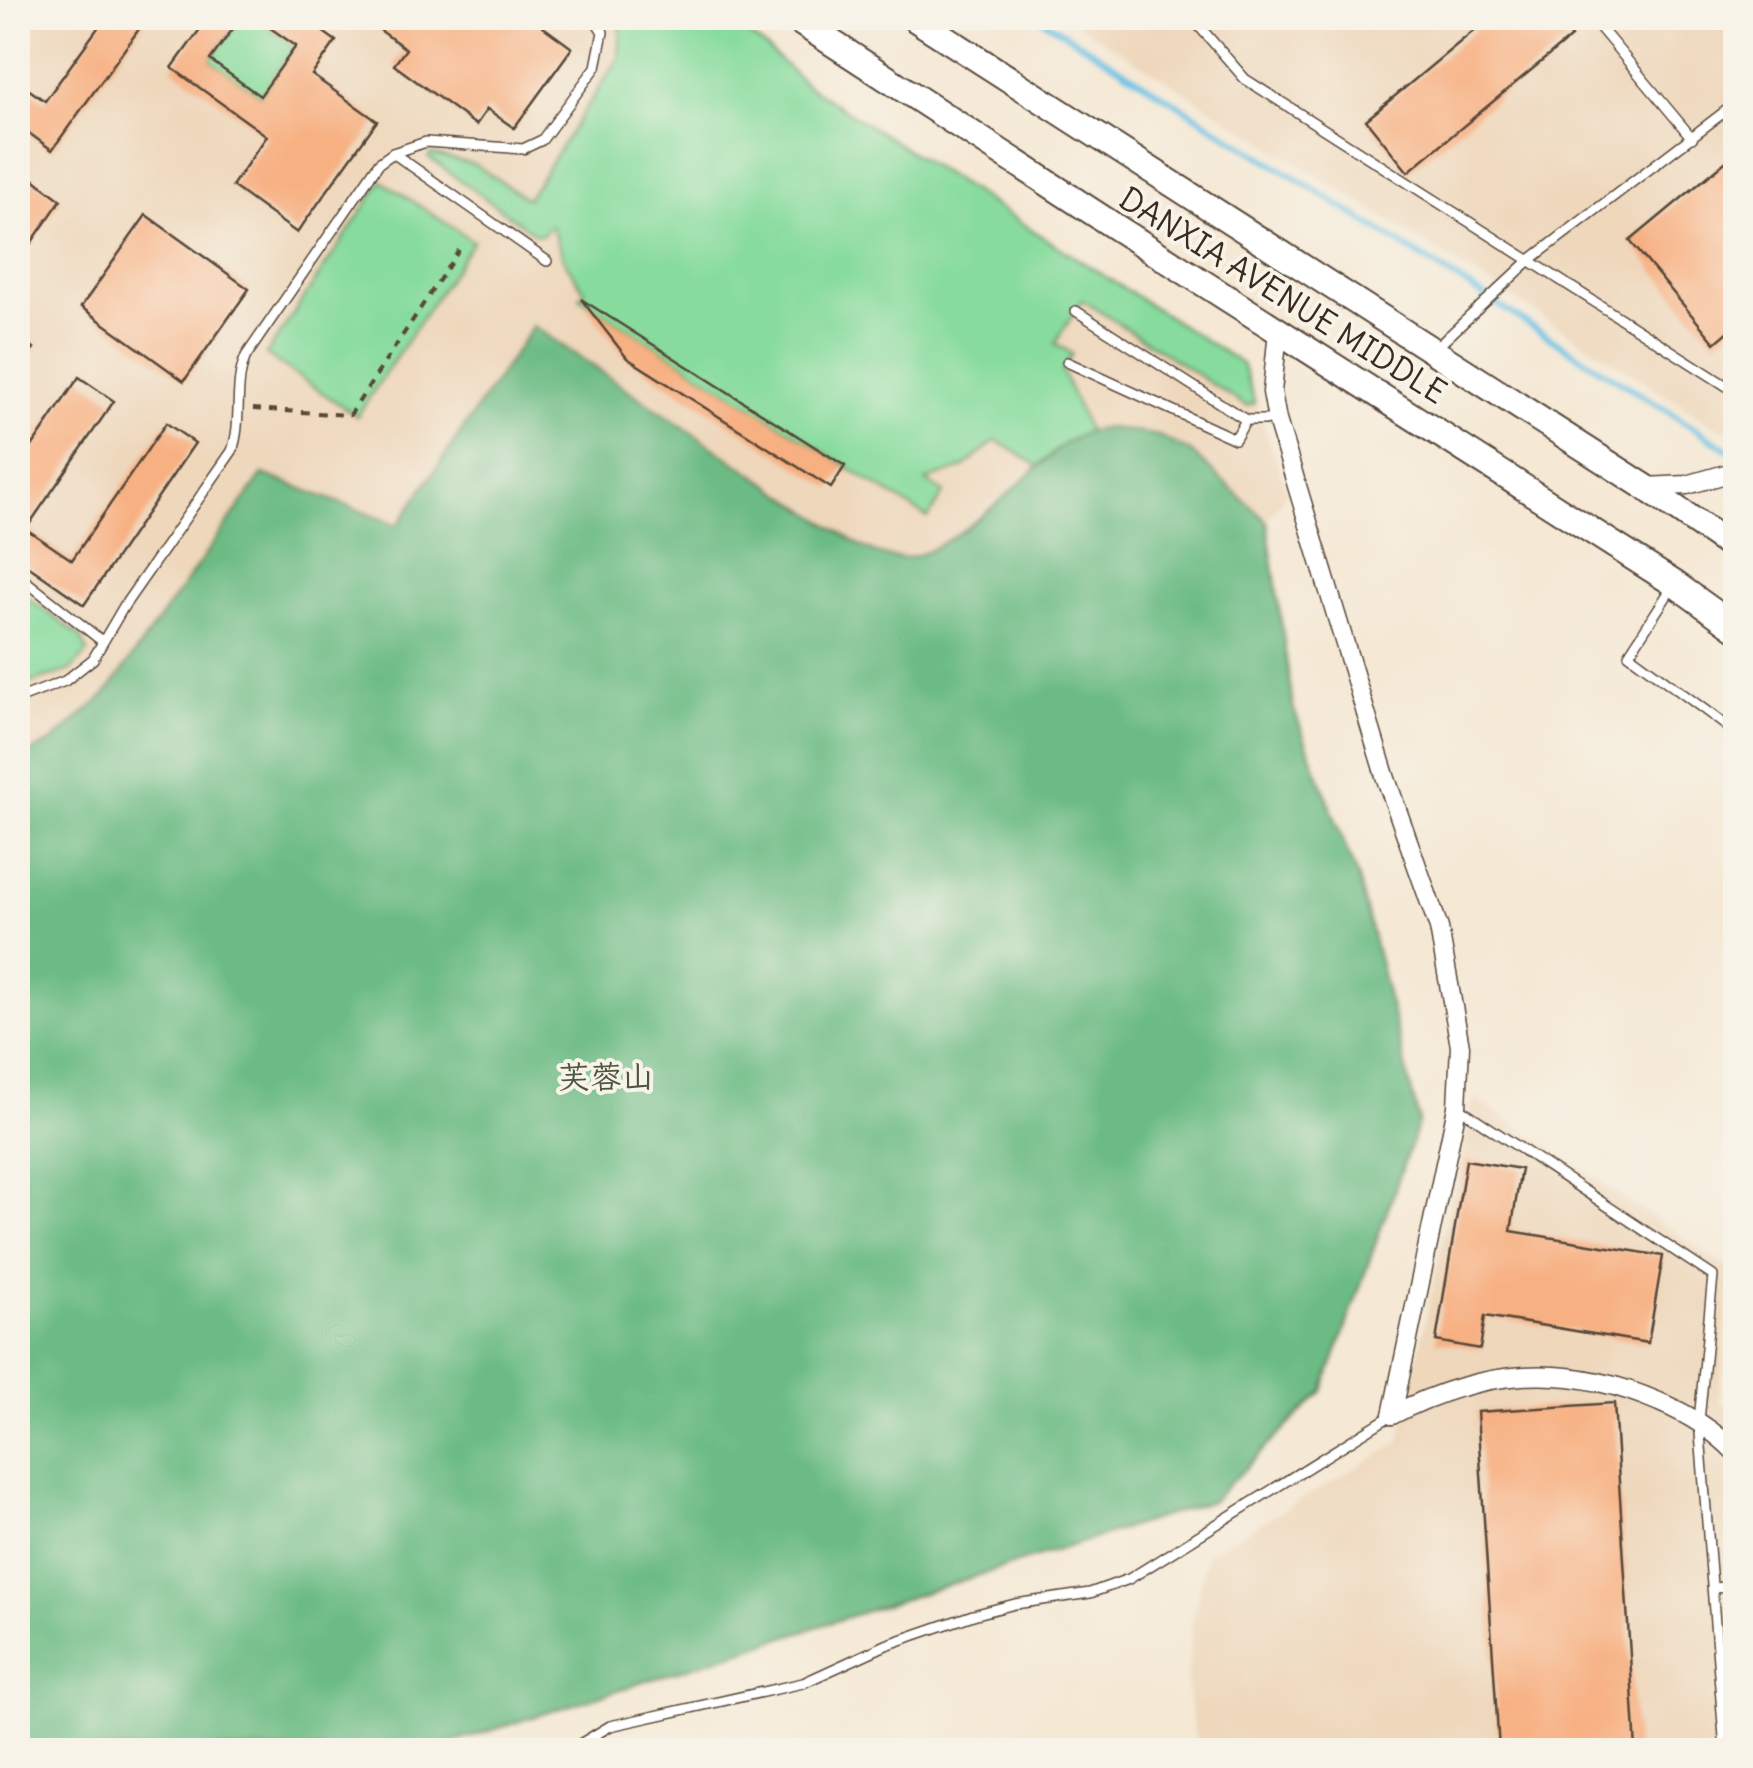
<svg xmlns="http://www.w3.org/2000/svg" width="1753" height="1768" font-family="Delius,'LXGW WenKai TC',sans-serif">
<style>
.built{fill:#eed7bb}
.green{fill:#86db9d;stroke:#60825e;stroke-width:2.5}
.forest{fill:#6cbb84;stroke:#547251;stroke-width:2.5}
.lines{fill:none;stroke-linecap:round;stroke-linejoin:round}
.stream{stroke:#67c1e4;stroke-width:6}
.building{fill:#f7b082}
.lane-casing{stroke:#574639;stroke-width:12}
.street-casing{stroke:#574639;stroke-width:21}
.primary-casing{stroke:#574639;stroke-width:29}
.path{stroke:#574639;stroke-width:4;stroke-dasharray:8 8;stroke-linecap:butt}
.lane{stroke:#fff;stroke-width:9}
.street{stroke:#fff;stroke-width:18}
.primary{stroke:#fff;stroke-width:25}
.labels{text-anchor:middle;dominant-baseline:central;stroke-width:8;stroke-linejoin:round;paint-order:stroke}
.street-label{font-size:32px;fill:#3b2a1e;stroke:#f7f3e8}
.park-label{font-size:32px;fill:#4e563e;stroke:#f7f3e8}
</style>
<rect width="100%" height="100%" fill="#f7f3e8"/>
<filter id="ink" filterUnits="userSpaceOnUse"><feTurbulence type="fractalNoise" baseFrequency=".01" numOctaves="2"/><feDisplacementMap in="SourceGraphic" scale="20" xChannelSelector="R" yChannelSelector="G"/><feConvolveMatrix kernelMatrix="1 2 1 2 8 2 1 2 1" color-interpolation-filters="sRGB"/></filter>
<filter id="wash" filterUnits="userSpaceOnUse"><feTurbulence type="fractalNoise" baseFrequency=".0048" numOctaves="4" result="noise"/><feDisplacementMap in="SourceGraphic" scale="40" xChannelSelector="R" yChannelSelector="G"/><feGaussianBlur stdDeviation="2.25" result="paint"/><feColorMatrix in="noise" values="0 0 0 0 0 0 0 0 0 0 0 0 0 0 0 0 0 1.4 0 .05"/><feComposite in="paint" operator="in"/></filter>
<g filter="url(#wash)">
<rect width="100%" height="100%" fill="#f5e8d4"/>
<!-- built -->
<g class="built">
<polygon points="18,18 725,18 764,46 809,87 1242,364 1287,492 1267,521 1221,477 1064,444 937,548 900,558 877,554 859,545 533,326 398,526 263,475 106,694 53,741 27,754 18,754"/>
<polygon points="1068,18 1735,18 1735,432 1718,428"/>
<polygon points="1474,1097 1731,1271 1719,1400 1736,1416 1735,1750 1197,1750 1187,1686 1192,1620 1207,1554 1399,1443"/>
</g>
<!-- green -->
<g class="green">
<polygon points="241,18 256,18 296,46 260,96 210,60"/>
<polygon points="617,18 725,18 764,46 809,87 1242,364 1255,403 1246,406 1082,300 1055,343 1072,354 1062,371 1088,431 1064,444 1038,466 996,440 965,467 926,481 944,493 928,518 580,298 585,291 565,262 551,225 542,235 535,234 428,157 431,154 476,165 527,199 619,58 621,21"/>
<polygon points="382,181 473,241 357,416 266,355"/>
<polygon points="18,591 80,636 88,652 71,670 18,687"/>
</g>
<!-- forest -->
<path class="forest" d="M533 326 859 545C873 552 888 559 904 558 950 554 1027 475 1064 444L1088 431 1110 428 1159 436 1191 452 1267 521 1293 707 1359 882 1419 1121 1323 1391 1212 1501 430 1750H18V754H27L53 741 106 694 263 474 398 525Z"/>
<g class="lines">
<!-- stream -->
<polyline class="stream" points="1040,18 1734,453"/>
</g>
<g id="blocks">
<!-- building -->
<g class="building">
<polygon points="18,18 34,18 18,40"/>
<polygon points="105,18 147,18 52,150 18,125 18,82 45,101"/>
<polygon points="208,18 241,18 210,60 260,96 296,46 256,18 304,18 336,41 312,75 377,121 297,233 232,186 267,136 172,68"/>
<polygon points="378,18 531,18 572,48 514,128 487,109 476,125 394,65 406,49 373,25"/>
<polygon points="1489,18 1555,18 1571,37 1408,172 1366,120"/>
<polygon points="1736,153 1736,325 1715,343 1630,241"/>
<polygon points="28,175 61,200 18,262 18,190"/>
<polygon points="146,215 249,289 184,381 81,307"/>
<polygon points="581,299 845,466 831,488 627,358"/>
<polygon points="18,336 34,348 19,370 30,377 18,395"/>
<polygon points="79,377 114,401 26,529 72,560 166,423 195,443 84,605 18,559 18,467"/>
<polygon points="1466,1160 1521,1169 1511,1231 1663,1256 1648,1343 1485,1316 1480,1349 1436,1341"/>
<polygon points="1614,1403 1636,1750 1499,1750 1477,1412"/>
</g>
</g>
</g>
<g filter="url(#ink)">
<use href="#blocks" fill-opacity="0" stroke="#574639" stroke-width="2.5"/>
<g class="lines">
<!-- lane casing -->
<g class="lane-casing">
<g id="lane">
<polyline points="1192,18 1245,79 1736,392"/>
<polyline points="1592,18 1692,138"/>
<polyline points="393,153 547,261"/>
<polyline points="1076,311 1246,420 1276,420"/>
<polyline points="1435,349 1530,260 1736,103"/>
<polyline points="1067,362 1235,439 1246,420"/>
<polyline points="18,575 102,641"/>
<polyline points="1673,586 1629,654 1736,733"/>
<path d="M18 699 65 681 93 659 124 606 232 451C243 420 233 385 246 356L379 163 393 153 426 142 523 149 542 140 596 67 603 32 594 18"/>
<polyline points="1458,1107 1713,1276 1699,1421 1725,1750"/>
<polyline points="1713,1588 1736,1586"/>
<polyline points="570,1750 610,1726 803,1683 886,1645 973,1615 1015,1604 1090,1593 1129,1579 1392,1415"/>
</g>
</g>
<!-- street casing -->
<g class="street-casing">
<g id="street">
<polyline points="1278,330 1272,392 1277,420 1385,776 1439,928 1460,1046 1457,1107 1392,1415"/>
<polyline points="1645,487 1687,485 1736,471"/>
<path d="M1392 1415C1482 1369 1566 1361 1659 1402 1688 1414 1714 1430 1736 1453"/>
</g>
</g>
<!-- primary casing -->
<g class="primary-casing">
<g id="primary">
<polyline points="794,18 1114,226 1675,584 1736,628"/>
<polyline points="914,18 1645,487 1736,550"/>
</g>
</g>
<!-- path -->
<polyline class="path" points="253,409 350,415 459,250"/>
<!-- lane -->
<use href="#lane" class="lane"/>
<!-- street -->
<use href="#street" class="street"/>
<!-- primary -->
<use href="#primary" class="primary"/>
</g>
</g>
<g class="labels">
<!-- street labels -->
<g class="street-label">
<text transform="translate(1283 295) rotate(32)">DANXIA AVENUE MIDDLE</text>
</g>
<!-- park labels -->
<g class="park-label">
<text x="606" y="1076">芙蓉山</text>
</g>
</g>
<!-- margin -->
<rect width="1753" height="1768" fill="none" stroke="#f7f3e8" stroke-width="60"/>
</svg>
